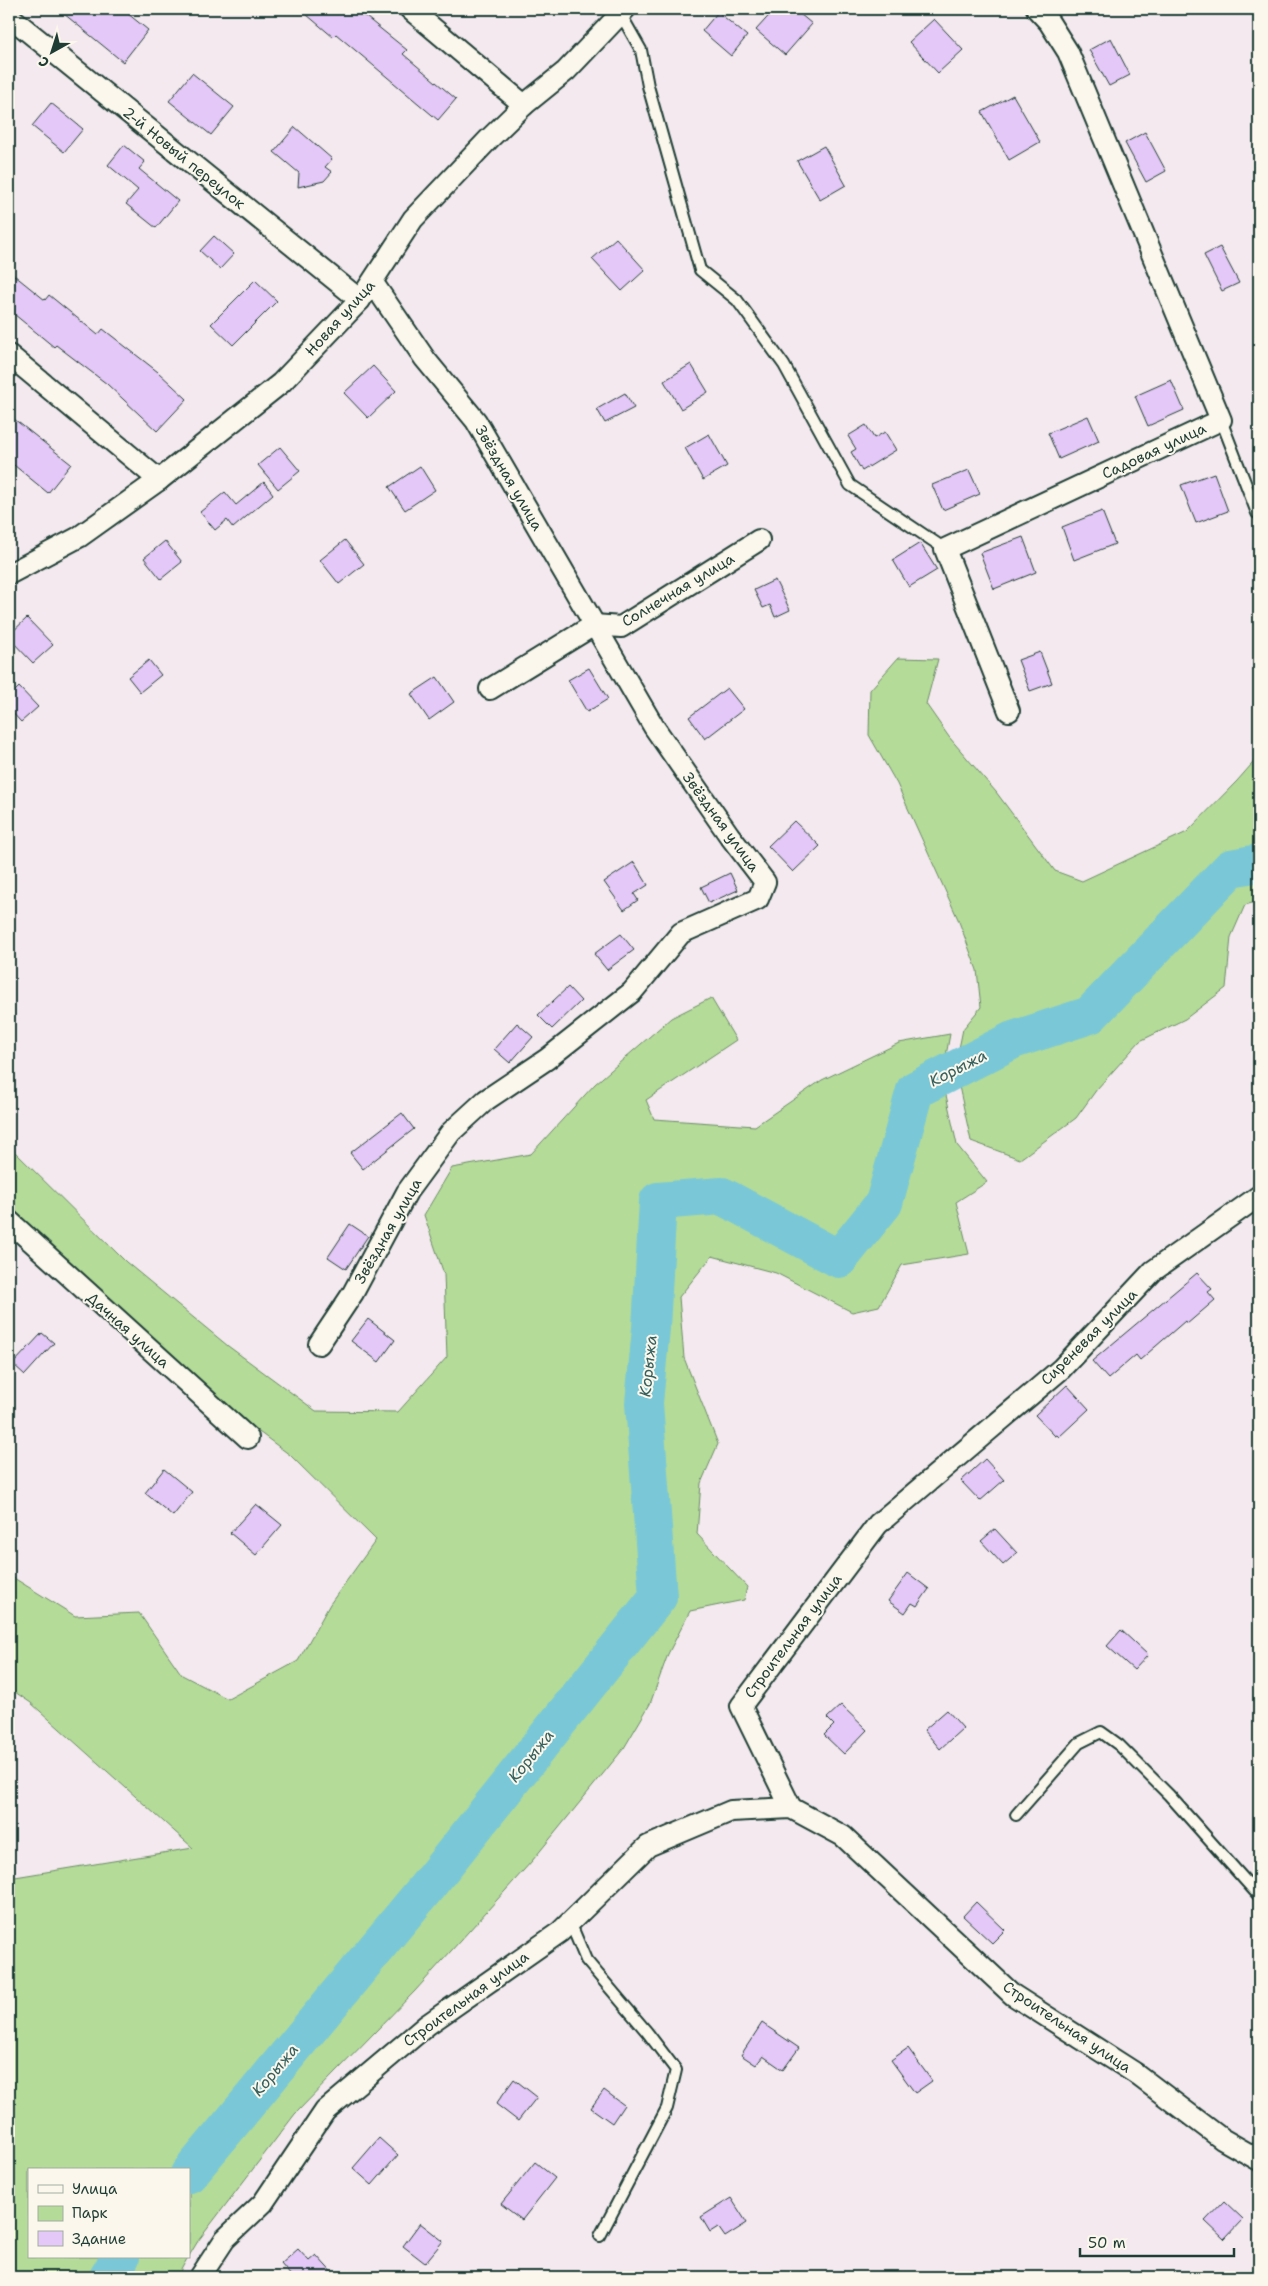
<svg xmlns="http://www.w3.org/2000/svg" width="1268" height="2286" font-family="'Shantell Sans',sans-serif">
<style>
.green{fill:#b4db97;stroke:#6a8c66}
.lines{fill:none;stroke-linecap:round;stroke-linejoin:round}
.river{stroke:#7ac8d7;stroke-width:38}
.building{fill:#e4c8f7;stroke:#1f3d34}
.service-casing{stroke:#1f3d34;stroke-width:14}
.minor-casing{stroke:#1f3d34;stroke-width:24}
.service{stroke:#fbf7ec;stroke-width:10}
.minor{stroke:#fbf7ec;stroke-width:20}
.labels{text-anchor:middle;dominant-baseline:central;stroke-width:4;stroke-linejoin:round;paint-order:stroke}
.street-label{font-size:15px;fill:#1f3d34;stroke:#fbf7ec}
.water-label{font-size:16px;font-style:italic;fill:#36605d;stroke:#fbf7ec}
</style>
<rect width="100%" height="100%" fill="#f4e9ef"/>
<filter id="ink" filterUnits="userSpaceOnUse"><feTurbulence type="fractalNoise" baseFrequency=".02" numOctaves="2"/><feDisplacementMap in="SourceGraphic" scale="10" xChannelSelector="R" yChannelSelector="G"/><feConvolveMatrix kernelMatrix="1 2 1 2 8 2 1 2 1" color-interpolation-filters="sRGB"/></filter>
<g filter="url(#ink)">
<!-- green -->
<g class="green">
<polygon points="898,658 938,659 926,704 949,737 996,792 1055,871 1082,881 1187,832 1237,781 1259,756 1259,901 1245,905 1231,937 1226,988 1185,1019 1140,1041 1097,1089 1076,1118 1020,1159 971,1141 955,1068 963,1029 981,1007 977,970 958,919 897,784 869,735 870,690"/>
<polygon points="711,998 736,1040 646,1100 654,1119 755,1126 822,1080 899,1043 950,1034 942,1077 957,1145 987,1182 956,1202 969,1254 902,1265 879,1306 852,1312 776,1273 712,1256 679,1297 684,1358 718,1444 701,1483 697,1534 747,1587 744,1600 690,1611 668,1654 650,1704 624,1748 532,1861 415,1991 295,2114 198,2241 189,2256 189,2170 29,2170 29,2257 188,2257 177,2277 9,2277 9,1878 193,1848 31,1703 9,1688 9,1575 75,1616 139,1613 182,1675 228,1699 298,1661 330,1604 376,1540 290,1455 213,1398 9,1212 9,1146 126,1262 228,1346 316,1411 398,1412 447,1357 444,1274 424,1215 452,1168 531,1154 595,1084 671,1018"/>
</g>
<g class="lines">
<!-- river -->
<g class="river">
<polyline points="189,2174 426,1888 658,1597 644,1403 651,1328 658,1201 722,1196 839,1259 884,1203 915,1090 1013,1040 1090,1015 1231,868 1259,863"/>
<polyline points="108,2277 121,2257"/>
</g>
</g>
<!-- building -->
<g class="building">
<polygon points="58,9 122,9 148,30 123,62"/>
<polygon points="300,9 356,9 407,50 403,54 456,99 438,120 336,34 333,37"/>
<polygon points="775,9 794,9 812,24 785,55 756,30"/>
<polygon points="718,12 747,36 731,56 702,31"/>
<polygon points="934,19 963,50 938,73 909,42"/>
<polygon points="1111,38 1130,75 1109,86 1089,50"/>
<polygon points="192,73 234,107 211,135 169,101"/>
<polygon points="1013,95 1040,142 1009,160 982,112"/>
<polygon points="51,103 83,129 64,152 32,126"/>
<polygon points="295,127 332,159 325,167 332,172 324,181 298,187 299,173 274,152"/>
<polygon points="1145,132 1166,171 1146,182 1125,143"/>
<polygon points="124,145 145,162 139,169 178,201 156,228 126,204 138,190 108,165"/>
<polygon points="824,146 846,185 820,200 797,161"/>
<polygon points="214,236 234,254 220,269 200,251"/>
<polygon points="616,238 645,270 622,291 592,259"/>
<polygon points="1220,247 1239,283 1222,291 1204,255"/>
<polygon points="9,271 45,300 49,295 98,335 103,329 158,372 187,399 157,431 107,384 56,345 54,347 9,310"/>
<polygon points="255,280 277,301 233,345 211,324"/>
<polygon points="691,364 708,392 681,409 664,381"/>
<polygon points="373,366 396,391 368,418 344,393"/>
<polygon points="1171,380 1184,410 1148,426 1135,396"/>
<polygon points="625,393 634,408 605,423 597,409"/>
<polygon points="9,415 71,464 48,493 9,461"/>
<polygon points="1088,416 1099,441 1059,459 1048,433"/>
<polygon points="866,425 874,438 885,432 896,450 862,471 851,452 856,449 848,436"/>
<polygon points="709,434 727,466 703,480 685,448"/>
<polygon points="280,447 300,471 278,489 258,465"/>
<polygon points="420,466 435,490 405,510 389,487"/>
<polygon points="969,470 980,494 943,510 932,485"/>
<polygon points="1214,473 1228,511 1196,523 1181,485"/>
<polygon points="264,482 273,494 233,528 227,520 215,530 200,512 225,492 236,505"/>
<polygon points="1102,511 1115,544 1074,560 1062,527"/>
<polygon points="1023,537 1036,572 994,589 980,553"/>
<polygon points="345,540 364,564 339,584 320,560"/>
<polygon points="165,541 182,562 161,579 144,558"/>
<polygon points="920,543 937,570 909,587 893,560"/>
<polygon points="775,580 790,610 775,617 770,605 763,608 754,590"/>
<polygon points="27,618 53,645 33,663 9,638 9,635"/>
<polygon points="1040,652 1052,683 1030,691 1018,660"/>
<polygon points="149,660 161,675 140,692 128,677"/>
<polygon points="589,668 608,699 587,712 568,680"/>
<polygon points="437,677 454,702 429,720 411,694"/>
<polygon points="19,687 38,707 21,722 9,709 9,697"/>
<polygon points="727,688 744,709 705,739 689,717"/>
<polygon points="794,821 820,846 793,872 768,846"/>
<polygon points="634,862 648,885 634,894 638,900 624,910 604,882"/>
<polygon points="730,873 738,890 709,903 701,887"/>
<polygon points="621,934 634,950 607,970 594,954"/>
<polygon points="568,987 581,1001 552,1029 538,1015"/>
<polygon points="517,1023 533,1037 510,1063 494,1049"/>
<polygon points="402,1113 414,1129 363,1169 350,1153"/>
<polygon points="350,1224 368,1236 346,1269 328,1257"/>
<polygon points="1197,1273 1212,1289 1208,1292 1215,1300 1187,1324 1185,1321 1140,1360 1136,1355 1108,1379 1092,1361"/>
<polygon points="368,1319 395,1340 379,1362 351,1341"/>
<polygon points="42,1333 54,1343 25,1375 13,1364"/>
<polygon points="1067,1385 1089,1409 1059,1437 1057,1435 1055,1436 1035,1415"/>
<polygon points="985,1459 1004,1480 980,1501 961,1481"/>
<polygon points="164,1469 192,1492 173,1516 145,1493"/>
<polygon points="256,1504 282,1525 256,1555 230,1533"/>
<polygon points="995,1529 1017,1553 1003,1565 981,1541"/>
<polygon points="908,1573 929,1589 917,1606 912,1603 905,1613 888,1601"/>
<polygon points="1121,1630 1148,1655 1134,1670 1107,1646"/>
<polygon points="841,1705 867,1730 844,1754 824,1735 834,1725 827,1718"/>
<polygon points="947,1710 963,1728 940,1749 924,1730"/>
<polygon points="976,1902 1005,1930 992,1943 963,1916"/>
<polygon points="762,2023 799,2048 783,2070 763,2056 756,2065 741,2055"/>
<polygon points="908,2048 932,2081 915,2093 891,2060"/>
<polygon points="514,2079 537,2097 518,2121 496,2104"/>
<polygon points="604,2090 624,2105 612,2123 591,2108"/>
<polygon points="379,2138 398,2155 372,2185 353,2168"/>
<polygon points="535,2162 555,2178 522,2220 501,2204"/>
<polygon points="731,2198 747,2223 725,2237 718,2227 710,2232 701,2217"/>
<polygon points="1224,2201 1243,2219 1224,2239 1205,2221"/>
<polygon points="420,2223 443,2241 425,2263 403,2246"/>
<polygon points="298,2249 309,2261 316,2255 336,2277 292,2277 281,2264"/>
</g>
<g class="lines">
<!-- service casing -->
<g class="service-casing">
<g id="service">
<polyline points="620,13 641,50 648,86 700,270 737,300 784,365 850,485 945,549"/>
<polyline points="1221,420 1257,513 1259,513"/>
<polyline points="1016,1815 1079,1743 1101,1732 1119,1745 1169,1795 1259,1896"/>
<polyline points="570,1922 586,1960 647,2032 676,2070 667,2108 600,2236"/>
</g>
</g>
<!-- minor casing -->
<g class="minor-casing">
<g id="minor">
<polyline points="410,9 524,105"/>
<polyline points="9,16 360,300"/>
<polyline points="9,355 159,480"/>
<polyline points="9,574 79,537 159,480 281,383 360,300 413,219 489,139 524,105 566,71 625,9"/>
<polyline points="490,689 594,625 621,627 759,540"/>
<polyline points="1009,711 945,549 1221,420 1068,52 1049,22 1037,9"/>
<polyline points="9,1221 248,1438"/>
<polyline points="319,1344 353,1293 407,1192 451,1132 486,1100 547,1059 632,992 681,933 758,899 765,882 729,835 654,727 476,421 425,359 373,283"/>
<polyline points="791,1808 741,1706 878,1524 1061,1369 1153,1271 1259,1196"/>
<polyline points="200,2277 225,2239 263,2203 325,2111 427,2025 560,1932 648,1846 731,1811 791,1808 843,1836 1013,1995 1135,2073 1222,2139 1259,2160"/>
</g>
</g>
<!-- service -->
<use href="#service" class="service"/>
<!-- minor -->
<use href="#minor" class="minor"/>
</g>
</g>
<g class="labels">
<!-- street labels -->
<g class="street-label">
<text transform="translate(184 158) rotate(39)">2-й Новый переулок</text>
<text transform="translate(340 318) rotate(-48)">Новая улица</text>
<text transform="translate(1154 451) rotate(-25)">Садовая улица</text>
<text transform="translate(509 478) rotate(60)">Звёздная улица</text>
<text transform="translate(678 590) rotate(-31)">Солнечная улица</text>
<text transform="translate(721 822) rotate(54)">Звёздная улица</text>
<text transform="translate(388 1231) rotate(-60)">Звёздная улица</text>
<text transform="translate(128 1330) rotate(42)">Дачная улица</text>
<text transform="translate(1089 1337) rotate(-45)">Сиреневая улица</text>
<text transform="translate(793 1636) rotate(-53)">Строительная улица</text>
<text transform="translate(466 1999) rotate(-36)">Строительная улица</text>
<text transform="translate(1067 2027) rotate(34)">Строительная улица</text>
</g>
<!-- water labels -->
<g class="water-label">
<text transform="translate(958 1068) rotate(-27)">Корыжа</text>
<text transform="translate(648 1366) rotate(-84)">Корыжа</text>
<text transform="translate(531 1756) rotate(-51)">Корыжа</text>
<text transform="translate(275 2070) rotate(-50)">Корыжа</text>
</g>
</g>
<!-- margin -->
<rect width="1268" height="2286" fill="none" stroke="#fbf7ec" stroke-width="30"/>
<rect x="15" y="15" width="1238" height="2256" fill="none" stroke="#1f3d34" stroke-width="2" filter="url(#ink)"/>
<!-- legend -->
<rect x="28" y="2168" width="162" height="90" fill="#fbf7ec" stroke="#a3ada2"/>
<rect x="38" y="2185" width="25" height="8" fill="#fbf7ec" stroke="#a3ada2"/>
<text x="72" y="2194" font-size="15" fill="#1f3d34">Улица</text>
<rect x="38" y="2206" width="25" height="15" fill="#b4db97" stroke="#a3ada2"/>
<text x="72" y="2218" font-size="15" fill="#1f3d34">Парк</text>
<rect x="38" y="2231" width="25" height="15" fill="#e4c8f7" stroke="#a3ada2"/>
<text x="72" y="2244" font-size="15" fill="#1f3d34">Здание</text>
<!-- north arrow -->
<g transform="translate(52 52) rotate(219)" stroke="#fbf7ec" stroke-width="4" paint-order="stroke">
<path d="M0-4L9 19L0 12L-9 19Z" fill="#1f3d34"/>
<text y="-8" font-size="14" font-weight="bold" text-anchor="middle" fill="#1f3d34">С</text>
</g>
<!-- scale -->
<path d="M1080 2248v8h154v-8" fill="none" stroke="#1f3d34" stroke-width="2.5"/>
<text x="1088" y="2248" font-size="15" fill="#1f3d34" stroke="#fbf7ec" stroke-width="4" paint-order="stroke">50 m</text>
</svg>
